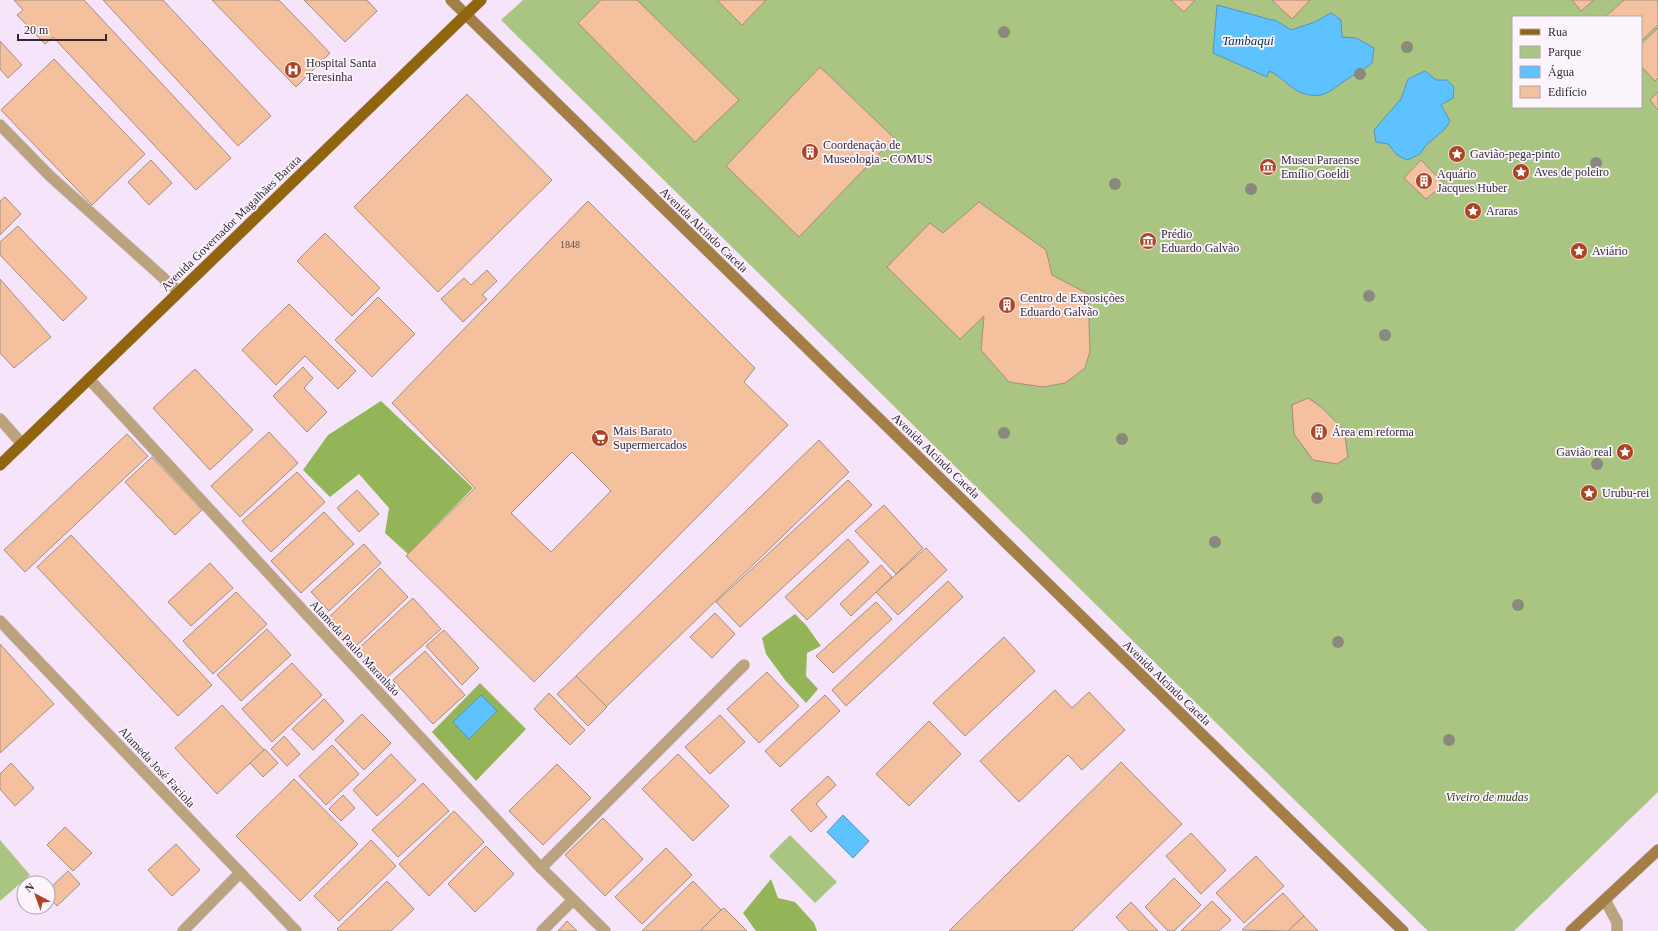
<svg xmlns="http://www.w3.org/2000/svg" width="1658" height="931" font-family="Georgia,serif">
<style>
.green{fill:#aac481;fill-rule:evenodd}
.forest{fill:#93b558}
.water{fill:#5ec2ff;stroke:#5195c2}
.building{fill:#f4c09d;stroke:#a58e7f;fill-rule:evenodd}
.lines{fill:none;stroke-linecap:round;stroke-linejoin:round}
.service-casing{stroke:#d3c3d6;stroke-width:12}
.minor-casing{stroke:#d3c3d6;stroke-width:12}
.secondary-casing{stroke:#d3c3d6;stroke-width:12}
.primary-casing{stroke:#d3c3d6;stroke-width:12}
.service{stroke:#bba37e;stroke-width:11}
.minor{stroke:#bba37e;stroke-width:11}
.secondary{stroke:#a37f46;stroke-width:11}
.primary{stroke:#91650d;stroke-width:11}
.tree{fill:#89897e}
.labels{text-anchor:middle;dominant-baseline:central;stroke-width:3.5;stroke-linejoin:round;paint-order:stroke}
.number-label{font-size:10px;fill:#62504e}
.poi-label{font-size:12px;fill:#322b34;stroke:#fdf5fe;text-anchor:start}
.street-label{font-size:12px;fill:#322b34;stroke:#fdf5fe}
.park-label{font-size:12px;font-style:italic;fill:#303e18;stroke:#fdf5fe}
.water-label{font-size:13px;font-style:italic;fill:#05324a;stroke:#fdf5fe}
</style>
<rect width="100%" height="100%" fill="#f6e4fa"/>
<!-- green -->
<g class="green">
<path d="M523 0H1658V792L1514 931H1428L501 20ZM1513 17H1641V107H1513Z"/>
<polygon points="790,835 837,882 815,903 769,856"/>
<polygon points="0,840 30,875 0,901"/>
</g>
<!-- forest -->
<g class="forest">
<polygon points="381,401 473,488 408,554 385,533 389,508 359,474 330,497 303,470 328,435"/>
<polygon points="795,614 806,625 821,646 807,653 806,676 818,689 806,703 785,680 766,654 762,638"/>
<polygon points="480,683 526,729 476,781 432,732"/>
<polygon points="771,879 778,898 795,902 814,923 817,931 756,931 743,913"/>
</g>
<!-- water -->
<g class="water">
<path d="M1217 5 1272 20H1275L1291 30 1315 22 1331 13 1341 20 1342 37 1356 38 1374 48 1372 63C1364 70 1355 74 1346 80 1330 91 1323 100 1302 93 1291 89 1281 76 1269 71L1267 77 1213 53Z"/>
<polygon points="1425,71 1436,80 1447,80 1454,87 1453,98 1441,105 1450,121 1445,129 1426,145 1420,154 1407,160 1397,155 1388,144 1376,142 1374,130 1401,99 1408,79"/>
<polygon points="481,695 497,711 469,739 453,722"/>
<polygon points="843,815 869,841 853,858 827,832"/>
</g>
<!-- building -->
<g class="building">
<polygon points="14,0 84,0 231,158 196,190 53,37 45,44 17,15 23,10"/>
<polygon points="103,0 163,0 271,116 238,146"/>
<polygon points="212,0 279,0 330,53 296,87"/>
<polygon points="304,0 367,0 377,11 345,42"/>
<polygon points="601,0 637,0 739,100 695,142 578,23"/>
<polygon points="717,0 766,0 742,25"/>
<polygon points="1171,0 1195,0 1184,12"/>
<polygon points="1272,0 1310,0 1292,19"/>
<polygon points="1572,0 1594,0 1581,11"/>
<polygon points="1624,0 1657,0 1658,2 1658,25 1641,41 1641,17 1605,17"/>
<polygon points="1658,28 1658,78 1655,81 1641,66 1641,44"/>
<polygon points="0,41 22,65 8,78 0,69"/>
<polygon points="54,59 145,154 92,205 1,110"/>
<polygon points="820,67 894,138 799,237 726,166"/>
<polygon points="1658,92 1658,110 1650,100"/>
<polygon points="467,94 552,180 438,292 354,207"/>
<polygon points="151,160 172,183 149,205 128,182"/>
<polygon points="1421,160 1444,184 1426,199 1404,178"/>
<polygon points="5,197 21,214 0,235 0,201"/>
<path d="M588 201 755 368 744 382 788 425 534 682 406 556 475 488 392 403ZM572 452 611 491 551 552 511 513Z"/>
<polygon points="979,202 1046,250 1052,275 1088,294 1090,351 1085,368 1065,383 1043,387 1009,382 981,350 984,316 960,339 887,267 930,223 943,233"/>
<polygon points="18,226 87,298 63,321 0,255 0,242"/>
<polygon points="325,233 380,288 352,316 297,261"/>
<polygon points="487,270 497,281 482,295 487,299 463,322 441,299 464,278 471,285"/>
<polygon points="0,279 51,337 14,368 0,353"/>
<polygon points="378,297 415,334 372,377 335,340"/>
<polygon points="289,304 356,371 338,389 305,356 276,385 242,350"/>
<polygon points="303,367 313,378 304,388 327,412 307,432 273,396"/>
<polygon points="195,369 253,430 210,470 153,408"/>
<polygon points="1308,398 1321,407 1344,430 1348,457 1337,464 1313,460 1294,434 1292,405"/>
<polygon points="1308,398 1321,407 1344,430 1348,457 1337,464 1313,460 1294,434 1292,405"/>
<polygon points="269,432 298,463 240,517 211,486"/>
<polygon points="127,434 148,456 25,572 4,550"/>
<polygon points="819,440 849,472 606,707 576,676"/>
<polygon points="152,457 202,510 175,535 125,482"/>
<polygon points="297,472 325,502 271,552 242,521"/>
<polygon points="848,480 872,505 740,627 716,602"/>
<polygon points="357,490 379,514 359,532 337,508"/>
<polygon points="884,505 923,548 896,574 855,531"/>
<polygon points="324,512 354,544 301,593 271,561"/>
<polygon points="71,535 212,685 178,716 37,567"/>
<polygon points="848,539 869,562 807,620 785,597"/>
<polygon points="364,544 381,563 329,611 311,592"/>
<polygon points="926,548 947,570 898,615 876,592"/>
<polygon points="210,563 233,588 191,626 168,602"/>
<polygon points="881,565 892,577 851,616 840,604"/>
<polygon points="380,568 408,597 353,649 325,621"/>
<polygon points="948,581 963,597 846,706 832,690"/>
<polygon points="236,592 267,624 213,674 183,641"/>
<polygon points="413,598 441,629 385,679 358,649"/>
<polygon points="876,602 892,619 833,673 816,656"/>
<polygon points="715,613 735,634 712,658 690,637"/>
<polygon points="267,629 291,655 241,701 217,675"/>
<polygon points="444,630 479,668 462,685 426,646"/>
<polygon points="1004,637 1035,671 965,736 933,703"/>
<polygon points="0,644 54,704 0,753"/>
<polygon points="425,651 465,695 433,724 393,680"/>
<polygon points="292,663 322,695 272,742 242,709"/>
<polygon points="767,672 799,706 759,743 727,709"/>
<polygon points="576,676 607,707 588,726 557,694"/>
<polygon points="1055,690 1072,708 1089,692 1125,730 1082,770 1068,755 1019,802 980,761"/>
<polygon points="549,693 585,730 570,745 534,709"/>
<polygon points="825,695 840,711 780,767 765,751"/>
<polygon points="324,699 344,721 313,750 292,729"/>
<polygon points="222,705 264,750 217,794 175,748"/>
<polygon points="362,714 391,743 364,770 335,740"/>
<polygon points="720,715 745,742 710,774 685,747"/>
<polygon points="929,721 961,754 909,806 876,774"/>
<polygon points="284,736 300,754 287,766 271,749"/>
<polygon points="332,745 359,774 326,805 299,776"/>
<polygon points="265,749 278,763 263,777 250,763"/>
<polygon points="391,754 416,780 377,816 353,790"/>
<polygon points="678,754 729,806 693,841 642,789"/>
<polygon points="1121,762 1182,824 1072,931 949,931"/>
<polygon points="11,763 34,788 15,806 0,789 0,774"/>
<polygon points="557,764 591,798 543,845 509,811"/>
<polygon points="828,776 836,785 816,804 827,817 811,832 791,810"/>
<polygon points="294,779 358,844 300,901 236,836"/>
<polygon points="423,783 449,811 398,857 372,830"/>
<polygon points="343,795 355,808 341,821 329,809"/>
<polygon points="454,811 484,842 429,896 399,864"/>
<polygon points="603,818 643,859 605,896 565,855"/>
<polygon points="65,827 92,853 73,871 47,845"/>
<polygon points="1191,833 1226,870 1201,894 1166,856"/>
<polygon points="371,840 396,866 339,921 314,896"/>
<polygon points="176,844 200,870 172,896 148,870"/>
<polygon points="486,846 514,874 475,912 448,884"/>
<polygon points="666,848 692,875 642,924 615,897"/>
<polygon points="1256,856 1284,886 1244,923 1216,893"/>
<polygon points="68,871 80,884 57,906 48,896 48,890"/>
<polygon points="1174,878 1201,905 1174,931 1168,931 1145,907"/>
<polygon points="387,881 414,909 391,931 339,931 337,929"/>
<polygon points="693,881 721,910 700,931 642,931"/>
<polygon points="1283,893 1304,916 1288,931 1242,930"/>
<polygon points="1212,901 1231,920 1219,931 1181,931"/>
<polygon points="1131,902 1158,931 1129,931 1116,917"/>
<polygon points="724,908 747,931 700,931 721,910"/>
<polygon points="1304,916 1318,931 1288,931"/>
<polygon points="567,921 577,931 558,931"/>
</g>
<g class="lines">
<!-- service casing -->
<g class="service-casing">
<g id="service">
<polyline points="0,125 50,176 179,292"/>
<polyline points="0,419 22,444"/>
<polyline points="541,868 744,665"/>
<polyline points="1605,900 1617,922 1617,931"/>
</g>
</g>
<!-- minor casing -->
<g class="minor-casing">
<g id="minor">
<polyline points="89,379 541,868 605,931"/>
<polyline points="0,621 296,931"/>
<polyline points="183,931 240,873"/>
<polyline points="542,931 573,900"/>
</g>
</g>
<!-- secondary casing -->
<g class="secondary-casing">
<g id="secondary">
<polyline points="451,0 1403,931"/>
<polyline points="1571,931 1658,850"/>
</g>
</g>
<!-- primary casing -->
<g class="primary-casing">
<polyline id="primary" points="0,465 481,0"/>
</g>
<!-- service -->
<use href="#service" class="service"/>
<!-- minor -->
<use href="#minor" class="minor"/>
<!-- secondary -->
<use href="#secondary" class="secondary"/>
<!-- primary -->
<use href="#primary" class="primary"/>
</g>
<!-- trees -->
<g class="tree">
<circle cx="1004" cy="32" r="6"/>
<circle cx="1407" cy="47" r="6"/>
<circle cx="1360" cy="74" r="6"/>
<circle cx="1596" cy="163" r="6"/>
<circle cx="1115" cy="184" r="6"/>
<circle cx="1251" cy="189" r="6"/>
<circle cx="1369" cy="296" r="6"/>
<circle cx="1385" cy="335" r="6"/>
<circle cx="1004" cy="433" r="6"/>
<circle cx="1122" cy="439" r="6"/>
<circle cx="1597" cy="464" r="6"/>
<circle cx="1317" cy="498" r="6"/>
<circle cx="1215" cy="542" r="6"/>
<circle cx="1518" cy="605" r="6"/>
<circle cx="1338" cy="642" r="6"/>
<circle cx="1449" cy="740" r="6"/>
</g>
<!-- icons -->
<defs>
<g id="hospital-disc" transform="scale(0.9)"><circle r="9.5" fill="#ad4426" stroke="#fdf5fe"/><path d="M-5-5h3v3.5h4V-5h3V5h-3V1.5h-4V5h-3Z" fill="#fff"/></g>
<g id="building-disc" transform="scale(0.9)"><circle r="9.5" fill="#ad4426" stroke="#fdf5fe"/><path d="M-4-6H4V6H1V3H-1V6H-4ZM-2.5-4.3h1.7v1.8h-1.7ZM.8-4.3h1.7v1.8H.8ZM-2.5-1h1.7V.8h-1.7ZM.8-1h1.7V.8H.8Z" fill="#fff"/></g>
<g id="sight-disc" transform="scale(0.9)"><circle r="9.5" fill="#ad4426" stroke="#fdf5fe"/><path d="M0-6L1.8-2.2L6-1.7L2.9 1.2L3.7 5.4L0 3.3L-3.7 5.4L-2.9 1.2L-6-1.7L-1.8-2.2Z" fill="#fff"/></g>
<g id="museum-disc" transform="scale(0.9)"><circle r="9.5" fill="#ad4426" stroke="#fdf5fe"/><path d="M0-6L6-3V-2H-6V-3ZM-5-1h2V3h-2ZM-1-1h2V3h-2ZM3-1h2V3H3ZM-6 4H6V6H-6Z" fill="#fff"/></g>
<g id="supermarket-disc" transform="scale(0.9)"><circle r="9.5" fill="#ad4426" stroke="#fdf5fe"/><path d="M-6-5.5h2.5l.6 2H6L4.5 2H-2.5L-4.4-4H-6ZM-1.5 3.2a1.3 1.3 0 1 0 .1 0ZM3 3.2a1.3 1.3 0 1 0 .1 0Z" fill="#fff"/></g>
</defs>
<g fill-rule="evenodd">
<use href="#hospital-disc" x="293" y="70"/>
<use href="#building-disc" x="810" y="152"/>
<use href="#sight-disc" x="1457" y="154"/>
<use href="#museum-disc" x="1268" y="167"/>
<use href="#sight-disc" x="1521" y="172"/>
<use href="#building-disc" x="1424" y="181"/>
<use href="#sight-disc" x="1473" y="211"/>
<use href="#museum-disc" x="1148" y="241"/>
<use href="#sight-disc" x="1579" y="251"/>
<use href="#building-disc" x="1007" y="305"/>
<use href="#building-disc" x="1319" y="432"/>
<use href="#supermarket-disc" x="600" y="438"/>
<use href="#sight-disc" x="1625" y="452"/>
<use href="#sight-disc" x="1589" y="493"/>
</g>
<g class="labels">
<!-- number labels -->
<g class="number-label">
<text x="570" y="244">1848</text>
</g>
<!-- poi labels -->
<g class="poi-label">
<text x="306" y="63">Hospital Santa<tspan x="306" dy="14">Teresinha</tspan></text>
<text x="823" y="145">Coordenação de<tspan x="823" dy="14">Museologia - COMUS</tspan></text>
<text x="1470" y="154">Gavião-pega-pinto</text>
<text x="1281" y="160">Museu Paraense<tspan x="1281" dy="14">Emílio Goeldi</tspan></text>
<text x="1534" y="172">Aves de poleiro</text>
<text x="1437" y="174">Aquário<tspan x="1437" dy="14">Jacques Huber</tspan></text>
<text x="1486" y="211">Araras</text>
<text x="1161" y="234">Prédio<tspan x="1161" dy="14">Eduardo Galvão</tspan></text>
<text x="1592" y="251">Aviário</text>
<text x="1020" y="298">Centro de Exposições<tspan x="1020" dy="14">Eduardo Galvão</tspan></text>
<text x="613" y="431">Mais Barato<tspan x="613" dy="14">Supermercados</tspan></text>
<text x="1332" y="432">Área em reforma</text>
<text x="1612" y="452" text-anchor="end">Gavião real</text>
<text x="1602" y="493">Urubu-rei</text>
</g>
<!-- street labels -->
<g class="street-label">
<text transform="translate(231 223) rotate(-44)">Avenida Governador Magalhães Barata</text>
<text transform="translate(704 230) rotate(44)">Avenida Alcindo Cacela</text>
<text transform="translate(936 456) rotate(44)">Avenida Alcindo Cacela</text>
<text transform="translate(355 648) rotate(47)">Alameda Paulo Maranhão</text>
<text transform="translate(1167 683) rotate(44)">Avenida Alcindo Cacela</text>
<text transform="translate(157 767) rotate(47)">Alameda José Faciola</text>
</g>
<!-- park labels -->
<g class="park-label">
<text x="1487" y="797">Viveiro de mudas</text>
</g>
<!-- water labels -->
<g class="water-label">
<text x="1248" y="40">Tambaqui</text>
</g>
</g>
<!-- legend -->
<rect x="1512" y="16" width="130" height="92" fill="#fdf5fe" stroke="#aca4ad"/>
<rect x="1520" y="29" width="20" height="6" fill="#91650d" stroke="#aca4ad"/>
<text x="1548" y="36" font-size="12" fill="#322b34">Rua</text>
<rect x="1520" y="46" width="20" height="12" fill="#aac481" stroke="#aca4ad"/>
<text x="1548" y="56" font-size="12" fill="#322b34">Parque</text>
<rect x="1520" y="66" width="20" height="12" fill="#5ec2ff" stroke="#aca4ad"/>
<text x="1548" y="76" font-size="12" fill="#322b34">Água</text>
<rect x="1520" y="86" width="20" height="12" fill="#f4c09d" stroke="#aca4ad"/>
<text x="1548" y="96" font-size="12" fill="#322b34">Edifício</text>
<!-- north arrow -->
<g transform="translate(36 895) rotate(319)"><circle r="19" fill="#fdf5fe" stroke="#aca4ad"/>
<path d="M0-3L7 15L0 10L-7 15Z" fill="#ad4426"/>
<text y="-6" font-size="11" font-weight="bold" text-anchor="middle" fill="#322b34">N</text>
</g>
<!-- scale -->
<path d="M18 34v6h88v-6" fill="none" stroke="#322b34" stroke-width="2"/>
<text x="24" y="34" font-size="12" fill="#322b34" stroke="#fdf5fe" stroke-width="3" paint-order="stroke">20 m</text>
</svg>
